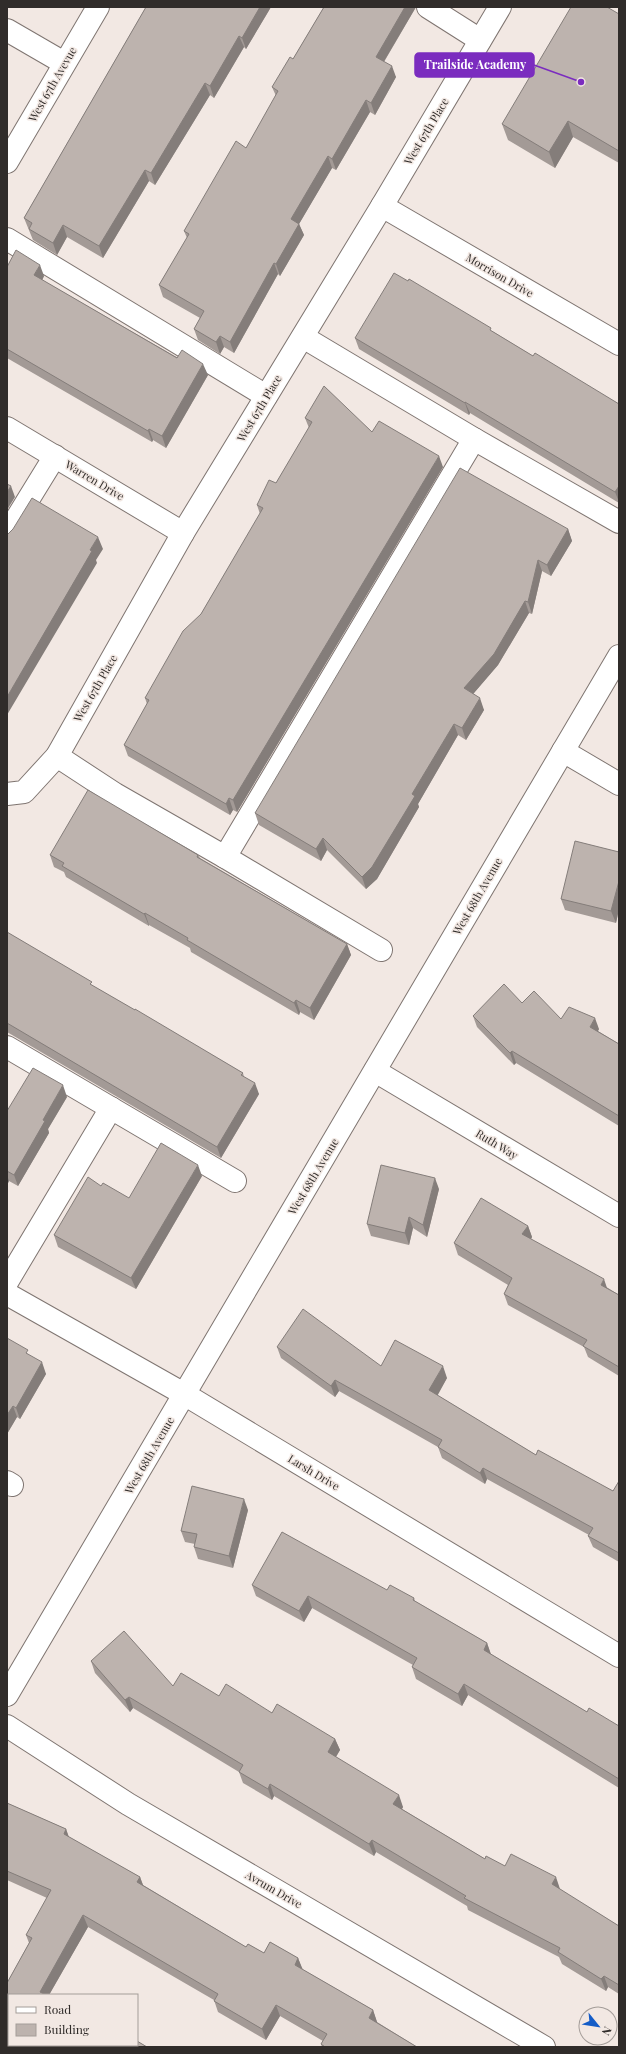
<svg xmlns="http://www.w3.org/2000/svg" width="626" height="2054" font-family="'Playfair Display',serif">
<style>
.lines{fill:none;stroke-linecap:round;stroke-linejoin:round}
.minor-casing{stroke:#7f7571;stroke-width:24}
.minor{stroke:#fff;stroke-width:22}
.wall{fill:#a39a96}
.shaded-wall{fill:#847d7a}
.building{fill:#bdb3ae;stroke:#847d7a}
.labels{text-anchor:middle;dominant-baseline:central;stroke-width:3;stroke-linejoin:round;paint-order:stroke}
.street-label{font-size:11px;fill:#302c2a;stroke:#f2e8e3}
.leader{fill:none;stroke:#7b2cbf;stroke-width:1.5}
.callout-dot{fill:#7b2cbf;stroke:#f2e8e3;stroke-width:1.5}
.callout{fill:#7b2cbf;stroke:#7b2cbf;stroke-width:1.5}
.callout-label{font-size:12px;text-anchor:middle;font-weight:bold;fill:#fff}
</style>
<rect width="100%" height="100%" fill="#f2e8e3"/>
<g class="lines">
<!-- minor casing -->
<g class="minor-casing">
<g id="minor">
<polyline points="428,7 480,40"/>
<polyline points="7,30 64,63"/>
<polyline points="7,162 98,7"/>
<polyline points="382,206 619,344"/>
<polyline points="7,239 266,396"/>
<polyline points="303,337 474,439 619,522"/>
<polyline points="7,428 183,533"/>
<polyline points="7,534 55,456"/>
<polyline points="563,751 619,784"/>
<polyline points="57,756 115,794 225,857 381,950"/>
<polyline points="7,794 24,792 57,756 183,533 382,206 500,7"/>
<polyline points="225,857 474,439"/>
<polyline points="7,1047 235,1181"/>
<polyline points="375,1071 619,1216"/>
<polyline points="7,1282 111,1108"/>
<polyline points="7,1294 184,1394 619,1656"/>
<polyline points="7,1482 12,1485"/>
<polyline points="7,1695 619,656"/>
<polyline points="7,1726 128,1804 544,2047"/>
</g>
</g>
<!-- minor -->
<use href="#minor" class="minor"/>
</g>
<!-- wall -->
<g class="wall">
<polygon points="146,7 271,7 246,49 244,47 214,98 210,95 155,185 149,181 103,258 67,237 57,255 33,240 24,218"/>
<polygon points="324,7 416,7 384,62 396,77 375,115 370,112 336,170 332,168 299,224 304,235 280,276 278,274 234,353 224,347 220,354 198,340 194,329 200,318 163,297 159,285 187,238 184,231 246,148 276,96 272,87 293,59"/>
<polygon points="619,14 619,163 573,137 555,168 508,140 502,124"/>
<polygon points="7,267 44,276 42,280 208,375 166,448 153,440 152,442 7,358"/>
<polygon points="492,331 533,356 619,404 619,503 470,413 469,415 359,349 355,338"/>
<polygon points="305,418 372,432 443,467 237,812 233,810 230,815 128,756 124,745 147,704 145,698 201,614 260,514 257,505 276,483 309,428"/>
<polygon points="568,529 572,541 551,576 542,571 532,614 529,613 498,665 473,694 484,710 466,740 458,735 418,804 419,807 377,879 366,889 327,850 321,861 259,825 255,813"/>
<polygon points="619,852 619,909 616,923 565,910 561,899"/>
<polygon points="50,855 198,855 200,858 347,944 351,955 314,1020 300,1012 299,1015 191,952 190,948 149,925 149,926 66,877 64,872 54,867"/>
<polygon points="7,932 93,986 243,1073 244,1077 259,1094 221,1158 7,1032"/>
<polygon points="473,1016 561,1019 599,1029 598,1031 619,1044 619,1126 516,1063 514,1065 477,1027"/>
<polygon points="67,1097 48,1129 49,1133 18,1186 9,1181 7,1185 7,1111"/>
<polygon points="202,1176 136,1289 58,1247 54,1235 129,1198"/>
<polygon points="439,1189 427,1237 413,1228 409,1245 371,1236 367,1224"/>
<polygon points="528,1226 532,1237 531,1239 619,1295 619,1376 588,1357 584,1347 508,1305 504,1294 508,1285 458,1255 454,1243"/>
<polygon points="7,1338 29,1355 46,1374 20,1419 17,1417 7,1434"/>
<polygon points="277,1347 447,1378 437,1395 536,1455 613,1491 619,1481 619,1562 593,1547 588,1536 589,1535 487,1479 485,1484 442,1458 438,1447 339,1391 335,1397 281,1358"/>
<polygon points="248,1510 233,1568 198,1559 194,1547 195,1544 185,1542 181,1531"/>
<polygon points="252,1585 387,1590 414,1598 415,1601 487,1643 491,1654 587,1712 619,1726 619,1788 468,1695 462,1706 416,1679 412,1667 413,1665 312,1608 304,1622 256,1596"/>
<polygon points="91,1661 173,1686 219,1696 272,1713 335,1739 340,1750 336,1757 403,1807 402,1809 485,1859 505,1866 560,1889 559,1889 619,1926 619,1994 608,1987 606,1991 562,1964 559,1957 468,1910 467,1906 376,1852 374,1856 274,1796 272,1800 243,1783 239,1772 133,1708 130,1712 95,1673"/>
<polygon points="7,1803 66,1829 69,1837 140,1877 143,1885 246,1947 248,1944 264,1953 270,1942 298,1958 302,1969 373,2010 377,2022 417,2047 322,2047 321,2044 323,2041 280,2016 266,2040 218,2012 214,2000 88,1927 49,1995 9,1995 9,2045 137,2045 137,2041 147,2047 7,2047 7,1983 29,1943 26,1935 47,1898 7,1880"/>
</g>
<!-- shaded-wall -->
<g class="shaded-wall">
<polygon points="260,7 271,7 246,49 242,38"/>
<polygon points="405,7 416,7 380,68 376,57"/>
<polygon points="239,36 244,47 214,98 210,86"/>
<polygon points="392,66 396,77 375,115 371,103"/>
<polygon points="205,83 210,95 155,185 151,173"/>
<polygon points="366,100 370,112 336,170 332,159"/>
<polygon points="568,121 573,137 555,168 549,152"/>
<polygon points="328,156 332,168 299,224 304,235 280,276 276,264 291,219"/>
<polygon points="145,170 149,181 103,258 99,246"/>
<polygon points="63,225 67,237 57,255 53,243"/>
<polygon points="274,263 278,274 234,353 230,342"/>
<polygon points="40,265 44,276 39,287 34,275"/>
<polygon points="220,336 224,347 220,354 216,342"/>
<polygon points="203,364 208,375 166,448 162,436"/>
<polygon points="465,402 470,413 469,415 465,403"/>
<polygon points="149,429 153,440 152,442 148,431"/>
<polygon points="439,456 443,467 237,812 233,800"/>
<polygon points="11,486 15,497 7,510 7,492"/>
<polygon points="619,486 619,502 615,492"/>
<polygon points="568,529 572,541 551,576 547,565"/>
<polygon points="98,537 103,549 96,560 97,563 7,715 7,697 90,550"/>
<polygon points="538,560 542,571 532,614 528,602"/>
<polygon points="525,601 529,613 498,665 468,700 464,688"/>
<polygon points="480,698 484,710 466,740 462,728"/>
<polygon points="454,724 458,735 418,804 419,807 377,879 366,889 362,877"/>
<polygon points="229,798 233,810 230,815 226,804"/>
<polygon points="323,838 327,850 321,861 316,849"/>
<polygon points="619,881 619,909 616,923 611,911"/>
<polygon points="145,913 149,925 149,926 144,914"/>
<polygon points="347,944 351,955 314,1020 310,1008"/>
<polygon points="296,1000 300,1012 299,1015 294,1003"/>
<polygon points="595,1018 599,1029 594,1038 590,1027"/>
<polygon points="512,1051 516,1063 514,1065 510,1053"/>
<polygon points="255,1083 259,1094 221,1158 217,1147"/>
<polygon points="63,1085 67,1097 48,1129 49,1133 18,1186 14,1175 43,1120"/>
<polygon points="198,1165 202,1176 136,1289 131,1278"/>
<polygon points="7,1175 9,1181 7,1185"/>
<polygon points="435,1178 439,1189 427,1237 423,1225"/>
<polygon points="409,1217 413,1228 409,1245 405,1233"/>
<polygon points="528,1226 532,1237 527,1246 522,1234"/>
<polygon points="604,1279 608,1291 601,1285"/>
<polygon points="42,1362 46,1374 20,1419 16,1408"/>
<polygon points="443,1366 447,1378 434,1402 429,1390"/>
<polygon points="335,1380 339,1391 335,1397 331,1386"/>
<polygon points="13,1406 17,1417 7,1434 7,1415"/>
<polygon points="483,1468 487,1479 485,1484 480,1473"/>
<polygon points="244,1499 248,1510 233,1568 229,1556"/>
<polygon points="308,1596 312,1608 304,1622 299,1611"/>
<polygon points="487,1643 491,1655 484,1650"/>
<polygon points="464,1684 468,1695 462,1706 458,1694"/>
<polygon points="129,1697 133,1708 130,1712 125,1700"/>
<polygon points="335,1739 340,1750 332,1763 328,1752"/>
<polygon points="270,1784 274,1796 272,1800 268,1789"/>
<polygon points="399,1795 403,1807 398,1816 393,1804"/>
<polygon points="66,1829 70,1841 64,1834"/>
<polygon points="372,1840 376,1852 374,1856 369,1844"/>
<polygon points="140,1877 144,1888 137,1882"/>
<polygon points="556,1877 560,1889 556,1896 552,1884"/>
<polygon points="83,1915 88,1927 49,1995 42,1995 40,1992"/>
<polygon points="298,1958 303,1970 295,1965"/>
<polygon points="604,1976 608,1987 606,1991 601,1979"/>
<polygon points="276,2005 280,2016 266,2040 262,2029"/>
<polygon points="373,2010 377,2022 373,2029 369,2018"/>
</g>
<!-- building -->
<g class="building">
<polygon points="146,7 260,7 242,38 239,36 210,86 205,83 151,173 145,170 99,246 63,225 53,243 29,229 32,223 24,218"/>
<polygon points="324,7 405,7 376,57 392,66 371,103 366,100 332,159 328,156 291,219 299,224 276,264 274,263 230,342 220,336 216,342 194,329 204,311 159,285 189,234 184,231 214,179 236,141 246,148 278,91 272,87 290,57 293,59"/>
<polygon points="571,7 607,7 619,14 619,151 568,121 549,152 502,124"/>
<polygon points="16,250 40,265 34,275 177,358 182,350 203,364 162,436 149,429 148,431 7,349 7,267"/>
<polygon points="394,273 408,281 409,279 491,328 490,330 533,356 535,353 619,404 619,486 615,492 465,402 465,403 355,338"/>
<polygon points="324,386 372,432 379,421 439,456 233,800 229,798 226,804 124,745 149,700 145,698 183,631 201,614 263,508 257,505 269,480 276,483 312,422 305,418"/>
<polygon points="460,468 568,529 547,565 538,560 528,602 525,601 494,654 464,688 480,698 462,728 454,724 412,794 415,796 372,867 362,877 323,838 316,849 255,813"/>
<polygon points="7,484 11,486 7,492"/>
<polygon points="32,498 98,537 90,550 92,551 7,697 7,534 8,534 13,529"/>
<polygon points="88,790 198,855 197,857 347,944 310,1008 296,1000 294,1003 187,940 188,938 145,913 144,914 62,866 64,863 50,855"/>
<polygon points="575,841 619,852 619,881 611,911 561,899"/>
<polygon points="7,932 92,982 90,984 135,1010 135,1009 243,1073 241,1075 255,1083 217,1147 7,1023"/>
<polygon points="504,984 522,1003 534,991 561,1019 569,1007 595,1018 590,1027 619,1044 619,1116 512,1051 510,1053 473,1016"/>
<polygon points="33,1068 63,1085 43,1120 45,1121 14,1175 7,1171 7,1111"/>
<polygon points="161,1143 198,1165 131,1278 54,1235 88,1177 101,1186 103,1183 129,1198"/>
<polygon points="381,1165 435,1178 423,1225 409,1217 405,1233 367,1224"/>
<polygon points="481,1198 528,1226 522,1234 604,1279 601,1285 619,1295 619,1367 583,1346 587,1340 504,1294 512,1278 454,1243"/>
<polygon points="303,1309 381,1366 395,1340 443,1366 429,1390 536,1455 538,1450 613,1491 619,1481 619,1553 588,1536 593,1528 483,1468 480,1473 438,1447 442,1440 335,1380 331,1386 277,1347"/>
<polygon points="7,1338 28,1350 26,1353 42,1362 16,1408 13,1406 7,1415"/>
<polygon points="192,1486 244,1499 229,1556 194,1547 197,1534 181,1531"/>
<polygon points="282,1532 387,1590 390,1585 414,1598 413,1600 487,1643 484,1650 587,1712 589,1708 619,1726 619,1779 464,1684 458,1694 412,1667 417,1658 308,1596 299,1611 252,1585"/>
<polygon points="124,1631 173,1686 181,1673 219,1696 226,1684 272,1713 277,1704 335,1739 328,1752 399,1795 393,1804 485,1859 486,1856 505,1866 511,1854 556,1877 552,1884 619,1926 619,1985 604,1976 601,1979 558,1952 560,1948 464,1898 466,1896 372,1840 369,1844 270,1784 268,1789 239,1772 243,1765 129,1697 125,1700 91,1661"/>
<polygon points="7,1803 66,1829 64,1834 140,1877 137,1882 246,1947 248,1944 264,1953 270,1942 298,1958 295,1965 373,2010 369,2018 417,2047 325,2047 321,2044 327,2034 276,2005 262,2029 214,2001 218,1994 83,1915 40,1992 46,1995 9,1995 9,2045 137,2045 137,2041 147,2047 7,2047 7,1983 32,1938 26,1935 51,1890 7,1871"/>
</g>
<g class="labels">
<!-- street labels -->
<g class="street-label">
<text transform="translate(52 84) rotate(-60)">West 67th Avevue</text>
<text transform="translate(426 131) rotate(-59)">West 67th Place</text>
<text transform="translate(500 275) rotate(30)">Morrison Drive</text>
<text transform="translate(259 408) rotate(-59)">West 67th Place</text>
<text transform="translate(95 480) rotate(31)">Warren Drive</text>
<text transform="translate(95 688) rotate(-60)">West 67th Place</text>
<text transform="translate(477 896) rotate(-60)">West 68th Avenue</text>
<text transform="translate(497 1144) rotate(31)">Ruth Way</text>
<text transform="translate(313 1176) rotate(-59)">West 68th Avenue</text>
<text transform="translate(149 1455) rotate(-60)">West 68th Avenue</text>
<text transform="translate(314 1472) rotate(31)">Larsh Drive</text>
<text transform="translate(274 1889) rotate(30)">Avrum Drive</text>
</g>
</g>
<!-- callouts -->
<path class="leader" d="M581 82L534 65"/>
<circle class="callout-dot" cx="581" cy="82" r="4"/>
<rect class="callout" x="415" y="53" width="119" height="24" rx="4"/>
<g class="callout-label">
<text x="475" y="69">Trailside Academy</text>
</g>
<!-- border -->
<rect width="626" height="2054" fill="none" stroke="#302c2a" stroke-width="16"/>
<!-- legend -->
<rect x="8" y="1994" width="130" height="52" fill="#f2e8e3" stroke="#a49d99"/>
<rect x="16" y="2007" width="20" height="6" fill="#ffffff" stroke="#a49d99"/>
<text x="44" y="2014" font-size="12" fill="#302c2a">Road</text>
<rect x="16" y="2024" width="20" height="12" fill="#bdb3ae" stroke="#a49d99"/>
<text x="44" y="2034" font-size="12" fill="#302c2a">Building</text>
<!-- north arrow -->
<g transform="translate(598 2026) rotate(120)"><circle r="19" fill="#f2e8e3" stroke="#a49d99"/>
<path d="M0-3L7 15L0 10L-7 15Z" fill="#145cc7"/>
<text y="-6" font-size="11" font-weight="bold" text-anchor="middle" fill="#302c2a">N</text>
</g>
</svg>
